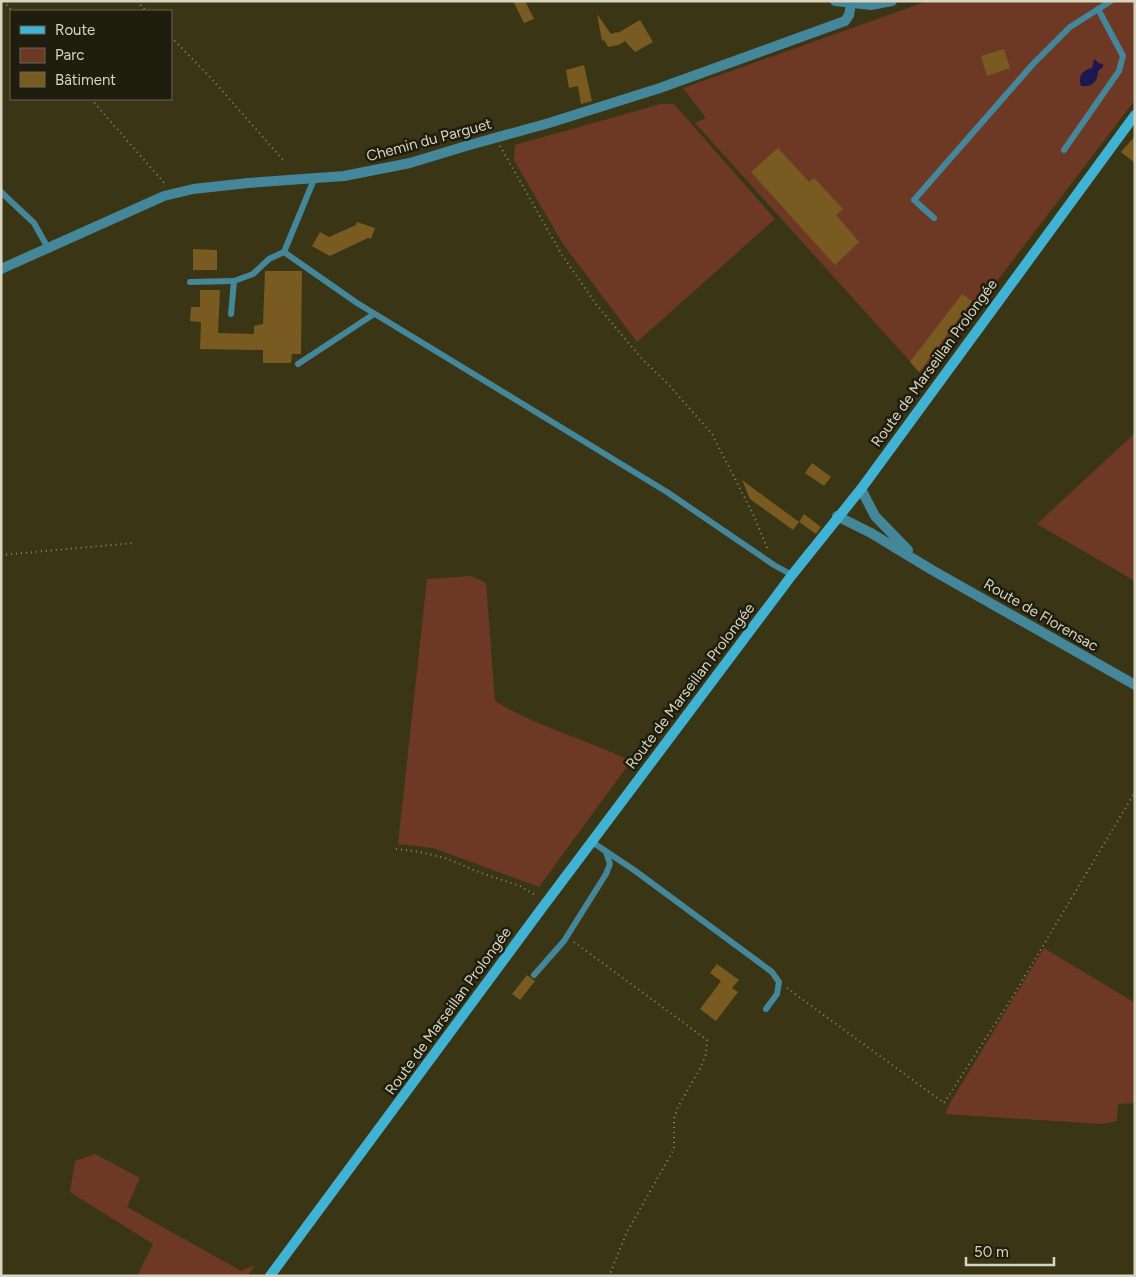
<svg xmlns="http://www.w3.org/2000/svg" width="1136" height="1277" font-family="Figtree,sans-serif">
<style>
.green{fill:#6d3925}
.water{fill:#1d1752}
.building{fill:#795b22}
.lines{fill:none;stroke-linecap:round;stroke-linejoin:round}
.path{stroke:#8c896f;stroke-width:2;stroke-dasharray:1 4;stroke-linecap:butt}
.service{stroke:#44869a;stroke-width:6}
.minor{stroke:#44869a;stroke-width:10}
.tertiary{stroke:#44869a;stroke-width:10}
.secondary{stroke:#40b3d4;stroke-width:10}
.labels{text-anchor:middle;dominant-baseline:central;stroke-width:5;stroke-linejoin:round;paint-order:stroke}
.street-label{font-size:15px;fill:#d7d5c2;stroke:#1f1d0e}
</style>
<rect width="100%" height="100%" fill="#3a3514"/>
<!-- green -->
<g class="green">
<polygon points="928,1 1135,1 1135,100 924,377 695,123 706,118 683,88"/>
<polygon points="661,104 674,104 775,219 637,342 563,244 514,160 515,145"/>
<polygon points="1135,433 1135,581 1037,524"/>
<path d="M471 576 486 583 495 701C537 727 586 739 631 761L539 887 433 848 398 844 427 579Z"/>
<polygon points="1044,948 1135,1003 1135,1103 1118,1104 1117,1121 1102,1124 945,1114 950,1103"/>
<polygon points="95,1154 140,1178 127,1207 241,1271 255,1265 248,1276 137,1276 153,1244 70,1192 75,1161"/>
</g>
<!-- water -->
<path class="water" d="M1095 59 1098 63 1103 64V67L1098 71C1098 82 1092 87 1081 86 1078 76 1082 70 1092 68L1094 60Z"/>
<!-- building -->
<g class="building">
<polygon points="513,1 525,1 534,19 524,23"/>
<polygon points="597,14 611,34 617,32 618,33 640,20 653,42 635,52 625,41 619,45 608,47 604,40 602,41"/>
<polygon points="1004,49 1010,68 987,76 981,56"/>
<polygon points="584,65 592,101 581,104 578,86 569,88 566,70"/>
<polygon points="1135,136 1135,163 1121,152"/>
<polygon points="778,148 809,182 814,178 843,209 836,215 859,242 835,265 751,172"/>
<polygon points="357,222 375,228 371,239 368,238 330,256 312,246 320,232 329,237 356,225"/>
<polygon points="193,249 217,250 217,270 193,270"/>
<polygon points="265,271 302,271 301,354 292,354 291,363 263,363 263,350 200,349 201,322 190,321 191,307 200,307 200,290 220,290 218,333 254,334 254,326 263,324"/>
<polygon points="962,294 972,301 919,372 910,362"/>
<polygon points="812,463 831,477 824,486 805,473"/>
<polygon points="742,480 799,522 793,530 750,499"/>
<polygon points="804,514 821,527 816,534 799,522"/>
<polygon points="717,964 739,980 732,988 738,992 716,1021 700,1009 721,981 710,973"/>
<polygon points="527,975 535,981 520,1000 512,994"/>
</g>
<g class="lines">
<!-- path -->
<g class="path">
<polyline points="3,1 12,11"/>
<polyline points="137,1 146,11"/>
<polyline points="171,37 211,78 284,161"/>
<polyline points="91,99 165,184"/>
<polyline points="500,146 562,255 596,304 642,359 669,385 712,434 753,514 768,550"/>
<polyline points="1,555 134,543"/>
<polyline points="396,849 420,852 445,858 481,873 520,886 537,896"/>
<polyline points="574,942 707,1040 706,1054 701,1067 678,1107 674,1119 674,1149 627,1232 609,1276"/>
<polyline points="787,988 944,1103 1013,996 1135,792"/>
</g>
<!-- service -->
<g class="service">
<polyline points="1064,150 1119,71 1123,56 1098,9"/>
<polyline points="315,177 284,252 357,303 667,492 774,565 792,575"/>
<polyline points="1,192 34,223 48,248"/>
<polyline points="934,218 914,200 1033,64 1070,27 1111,1"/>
<polyline points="190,282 234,281"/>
<polyline points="231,314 234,281 253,274 269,259 284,252"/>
<polyline points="298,364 374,314"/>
<polyline points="592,842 634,870 772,972 779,982 777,994 766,1009"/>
<polyline points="534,975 564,941 606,874 610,864 606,852"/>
</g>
<!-- minor -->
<polyline class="minor" points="1,269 164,196 193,189 248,183 344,176 410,163 466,146 549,123 660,88 845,21 849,15 851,4"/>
<!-- tertiary -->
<g class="tertiary">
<polyline points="835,1 871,5 892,1"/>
<polyline points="861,489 875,516 908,550"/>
<polyline points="837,516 871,533 932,570 1135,685"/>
</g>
<!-- secondary -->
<polyline class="secondary" points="270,1276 542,908 792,575 861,489 1135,115"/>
</g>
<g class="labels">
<!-- street labels -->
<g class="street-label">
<text transform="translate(429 140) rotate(-15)">Chemin du Parguet</text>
<text transform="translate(934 363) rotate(-54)">Route de Marseillan Prolongée</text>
<text transform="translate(1041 615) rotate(30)">Route de Florensac</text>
<text transform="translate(690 686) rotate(-53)">Route de Marseillan Prolongée</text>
<text transform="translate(448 1011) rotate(-54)">Route de Marseillan Prolongée</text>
</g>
</g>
<!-- border -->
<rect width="1136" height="1277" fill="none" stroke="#d7d5c2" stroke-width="5"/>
<!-- legend -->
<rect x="10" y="10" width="162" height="90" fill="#1f1d0e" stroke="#696756"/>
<rect x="20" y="26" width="25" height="8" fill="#40b3d4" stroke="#696756"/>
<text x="55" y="35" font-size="15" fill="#d7d5c2">Route</text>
<rect x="20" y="48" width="25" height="15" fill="#6d3925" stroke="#696756"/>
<text x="55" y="60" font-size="15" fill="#d7d5c2">Parc</text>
<rect x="20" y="72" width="25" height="15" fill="#795b22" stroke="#696756"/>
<text x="55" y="85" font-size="15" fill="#d7d5c2">Bâtiment</text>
<!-- scale -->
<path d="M966 1257v8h88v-8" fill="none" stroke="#d7d5c2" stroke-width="2.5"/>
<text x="974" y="1257" font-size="15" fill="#d7d5c2" stroke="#1f1d0e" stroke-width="4" paint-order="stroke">50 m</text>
</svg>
